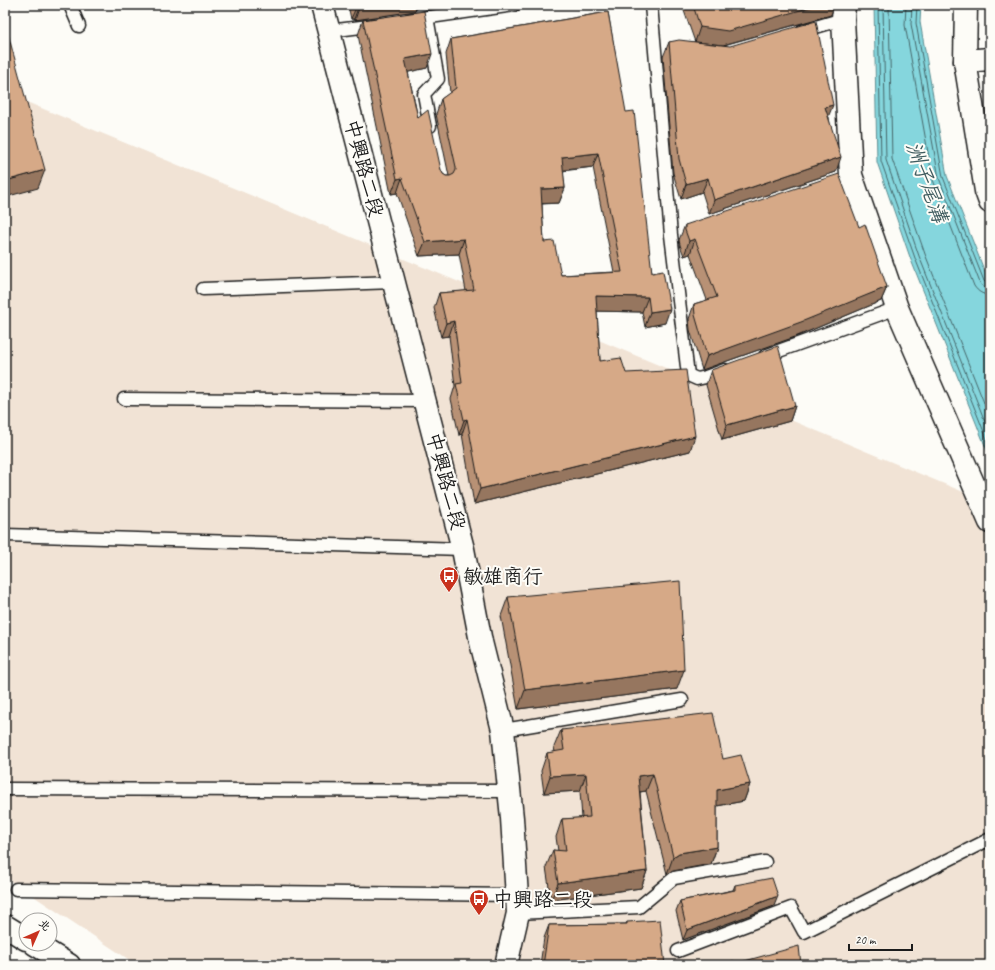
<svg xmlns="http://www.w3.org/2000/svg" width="995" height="970" font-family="Caveat,'LXGW WenKai TC',sans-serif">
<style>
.built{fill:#f1e3d5}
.water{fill:#85d6dd;stroke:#5b8c90}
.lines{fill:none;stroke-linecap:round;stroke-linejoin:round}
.shore{stroke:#466669;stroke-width:1}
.lane-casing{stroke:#1c1c1c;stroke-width:15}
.street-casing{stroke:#1c1c1c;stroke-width:25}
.secondary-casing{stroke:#1c1c1c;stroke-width:25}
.highway-casing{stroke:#1c1c1c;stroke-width:25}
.lane{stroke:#fdfcf7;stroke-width:12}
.street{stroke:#fdfcf7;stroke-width:22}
.secondary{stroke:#fdfcf7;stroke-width:22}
.highway{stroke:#fdfcf7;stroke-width:22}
.wall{fill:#b89174;stroke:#1c1c1c;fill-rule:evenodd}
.shaded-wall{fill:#96765e;stroke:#1c1c1c}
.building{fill:#d6a987;stroke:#1c1c1c;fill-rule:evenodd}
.labels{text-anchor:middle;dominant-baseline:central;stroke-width:4;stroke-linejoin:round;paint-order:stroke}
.street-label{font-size:20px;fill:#1c1c1c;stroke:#fdfcf7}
.poi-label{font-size:20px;fill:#1c1c1c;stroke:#fdfcf7;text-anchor:start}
.water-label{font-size:21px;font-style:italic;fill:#415d60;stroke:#fdfcf7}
</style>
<rect width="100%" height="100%" fill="#fdfcf7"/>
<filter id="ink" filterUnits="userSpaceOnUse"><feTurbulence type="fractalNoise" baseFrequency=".025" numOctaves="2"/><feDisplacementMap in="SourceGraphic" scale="8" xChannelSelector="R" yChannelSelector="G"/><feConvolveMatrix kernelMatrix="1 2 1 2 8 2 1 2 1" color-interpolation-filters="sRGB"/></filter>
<g filter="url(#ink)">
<!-- built -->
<polygon class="built" points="5,93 990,503 990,965 137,965 5,877"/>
<!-- water -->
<polygon class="water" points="874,5 921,5 920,22 947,176 990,285 990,458 911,260 877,162"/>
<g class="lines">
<!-- shore -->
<g class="shore">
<polyline points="878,5 881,161 915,258 990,447"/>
<polyline points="883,5 886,160 919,256 990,434"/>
<polyline points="889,5 892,159 925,254 990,418"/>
<path d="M906 5 905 25 933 180 974 286C978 292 983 295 990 295"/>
<polyline points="912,5 911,24 939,178 980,283 984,288 990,289"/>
<polyline points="917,5 916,23 943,177 984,281 987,284 990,284"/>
</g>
<!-- lane casing -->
<g class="lane-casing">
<g id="lane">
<polyline points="70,5 79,26"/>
<polyline points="651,5 671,235 688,375 697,379 706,377 725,370"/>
<polyline points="427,17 438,79 424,94 430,126"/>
<polyline points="409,20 514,5"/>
<polyline points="329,31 377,25"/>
<polyline points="802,31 843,19"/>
<polyline points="203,289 394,282"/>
<polyline points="765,356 897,308"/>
<polyline points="124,399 425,401"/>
<polyline points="5,535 463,549"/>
<polyline points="503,730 682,700"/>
<polyline points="5,789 509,791"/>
<polyline points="16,889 517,895"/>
<polyline points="518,913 639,907 674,878 765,862"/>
<polyline points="678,951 791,908 804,932 990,839"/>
</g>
</g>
<!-- street casing -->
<g class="street-casing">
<g id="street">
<polyline points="844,5 843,19 851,175 897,308 990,522"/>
<polyline points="965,61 990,59"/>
</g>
</g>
<!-- secondary casing -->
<g class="secondary-casing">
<g id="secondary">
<polyline points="322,5 463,549 481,642 503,730 512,818 518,913 506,965"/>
<polyline points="966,5 965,61 986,191 990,202"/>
</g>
</g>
<!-- highway casing -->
<g class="highway-casing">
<g id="highway">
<polyline points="5,926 26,939"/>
<polyline points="35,944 69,965"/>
</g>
</g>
<!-- lane -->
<use href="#lane" class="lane"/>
<!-- street -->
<use href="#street" class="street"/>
<!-- secondary -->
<use href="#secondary" class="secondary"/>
<!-- highway -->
<use href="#highway" class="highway"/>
</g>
<!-- wall -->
<g class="wall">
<polygon points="348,5 434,5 417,7 415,11 355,20 354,19 351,19"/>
<polygon points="682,5 834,5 831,15 724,45 829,117 836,172 709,214 702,192 681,199 673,173 663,57 669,42 695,42"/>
<path d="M608 12 652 273 665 323 645 327 642 312 597 311 600 361 626 373 690 451 474 504 462 434 459 435 451 399 455 386 449 336 441 337 434 308 439 293 466 291 459 254 419 256 397 193 391 194 358 35 363 20 427 68 408 72 418 118 441 170 443 174 446 176H449L436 114 441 99 450 93 446 54 451 39ZM593 167 614 272 561 275 544 242 542 204 559 203 565 188 563 171Z"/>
<polygon points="685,225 859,227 887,287 881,301 795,337 702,370 690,330 689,319 694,304 707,300 690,254 684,256 680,245 679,240"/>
<polygon points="711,370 795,406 790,421 722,440 706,385"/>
<polygon points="508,597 677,689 518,709 501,616"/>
<polygon points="561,730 723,759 750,784 744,801 717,806 717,847 711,864 673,871 667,874 646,791 640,792 647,871 641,888 551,900 546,867 553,850 558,851 556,837 562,819 582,818 580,791 544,793 541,771 547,753 555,752 554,747"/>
<polygon points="735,885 774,906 683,940 676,911 680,901 733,890"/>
<polygon points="627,922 665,965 540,965 544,938 549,925 626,924"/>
</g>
<!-- shaded-wall -->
<g class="shaded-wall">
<polygon points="357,5 359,5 354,19 351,19"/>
<polygon points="360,5 434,5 417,7 415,11 355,20"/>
<polygon points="818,5 834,5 831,15 723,45 695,42 700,27"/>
<polygon points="432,54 427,68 400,74 405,59"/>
<polygon points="833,105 827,120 825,107"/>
<polygon points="598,153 593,167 556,171 562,157"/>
<polygon points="841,157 836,172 709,214 714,200"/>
<polygon points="45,170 38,188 5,197 5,181"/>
<polygon points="402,178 397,193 391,194 397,179"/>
<polygon points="708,178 702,192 681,199 686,184"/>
<polygon points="565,188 559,203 535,204 541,189"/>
<polygon points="464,239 459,254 419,256 425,242"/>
<polygon points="695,239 690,254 684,256 689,241"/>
<polygon points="887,287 881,301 795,337 702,370 707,356"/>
<polygon points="596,296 648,297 642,312 591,311"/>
<polygon points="670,309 665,323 645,327 650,312"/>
<polygon points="454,321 449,336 441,337 446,323"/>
<polygon points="795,406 790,421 722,440 727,425"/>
<polygon points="467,419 462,434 459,435 464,420"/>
<polygon points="695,436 690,451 474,504 480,489"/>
<polygon points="684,670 677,689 518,709 525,690"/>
<polygon points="586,774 580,791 544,793 550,776"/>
<polygon points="653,774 646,791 632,793 638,776"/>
<polygon points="750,784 744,801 711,807 717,790"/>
<polygon points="717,847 711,864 673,871 667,874 673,857 679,853"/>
<polygon points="647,871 641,888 551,900 558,883"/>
<polygon points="778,896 774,906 683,940 687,930"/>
</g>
<!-- building -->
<g class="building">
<polygon points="693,5 818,5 728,31 700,27"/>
<path d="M424 11 432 54 405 59 418 118 428 110 441 170 443 174 446 176H450L454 174 456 170V167L441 99 456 88 451 39 608 12 626 112 634 111 652 273 663 271 670 309 650 312 648 297 596 296 600 361 621 358 626 373 686 370 695 436 480 489 467 419 464 420 456 384 462 383 454 321 446 323 439 293 474 290 464 239 425 242 402 178 397 179 363 20ZM598 153 622 272 561 275 554 241 544 242 541 189 565 188 562 157Z"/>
<polygon points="816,21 833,105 825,107 841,157 714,200 708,178 686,184 679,159 669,42 679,40 730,46"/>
<polygon points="5,23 45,170 5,181"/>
<polygon points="839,174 859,227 865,224 887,287 801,322 707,356 695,315 694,304 717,297 695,239 689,241 685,230 685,225"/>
<polygon points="778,346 795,406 727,425 711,370"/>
<polygon points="680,581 684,670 525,690 508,597"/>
<polygon points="713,713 723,759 741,755 750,784 717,790 717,847 679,853 673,857 653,774 638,776 647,871 558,883 553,850 566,851 562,819 590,817 586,774 550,776 547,753 564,750 561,730"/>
<polygon points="772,878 778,896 687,930 680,901 735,890 735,885"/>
<polygon points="660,920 665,965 543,965 549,925 627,924 627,922"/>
<polygon points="799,946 801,965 704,965 734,961 734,964"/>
</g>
</g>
<!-- icons -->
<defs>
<g id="bus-pin" transform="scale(1)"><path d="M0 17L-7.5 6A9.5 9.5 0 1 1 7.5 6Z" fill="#c8321e" stroke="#fdfcf7"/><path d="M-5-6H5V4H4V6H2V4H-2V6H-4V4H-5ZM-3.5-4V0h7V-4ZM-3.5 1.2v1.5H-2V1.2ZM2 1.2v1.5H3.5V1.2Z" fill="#fff"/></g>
</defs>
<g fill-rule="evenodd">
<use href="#bus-pin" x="449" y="576"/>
<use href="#bus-pin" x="479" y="899"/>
</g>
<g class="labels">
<!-- street labels -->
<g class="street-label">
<text transform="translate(364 168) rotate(75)">中興路二段</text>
<text transform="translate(446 481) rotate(75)">中興路二段</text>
</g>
<!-- poi labels -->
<g class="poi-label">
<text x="463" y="576">敏雄商行</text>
<text x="493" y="899">中興路二段</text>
</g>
<!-- water labels -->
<g class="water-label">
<text transform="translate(927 182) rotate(70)">洲子尾溝</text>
</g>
</g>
<!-- margin -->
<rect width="995" height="970" fill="none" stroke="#fdfcf7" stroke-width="20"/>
<rect x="10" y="10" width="975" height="950" fill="none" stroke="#1c1c1c" stroke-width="1.5" filter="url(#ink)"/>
<!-- north arrow -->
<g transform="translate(38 932) rotate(45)"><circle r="19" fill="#fdfcf7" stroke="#a3a29f"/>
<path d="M0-3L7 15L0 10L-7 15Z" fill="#c8321e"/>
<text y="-6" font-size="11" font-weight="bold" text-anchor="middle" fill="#1c1c1c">北</text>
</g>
<!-- scale -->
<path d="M849 944v6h63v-6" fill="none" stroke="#1c1c1c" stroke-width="2"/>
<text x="855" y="944" font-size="12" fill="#1c1c1c" stroke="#fdfcf7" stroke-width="3" paint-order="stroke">20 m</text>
</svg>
